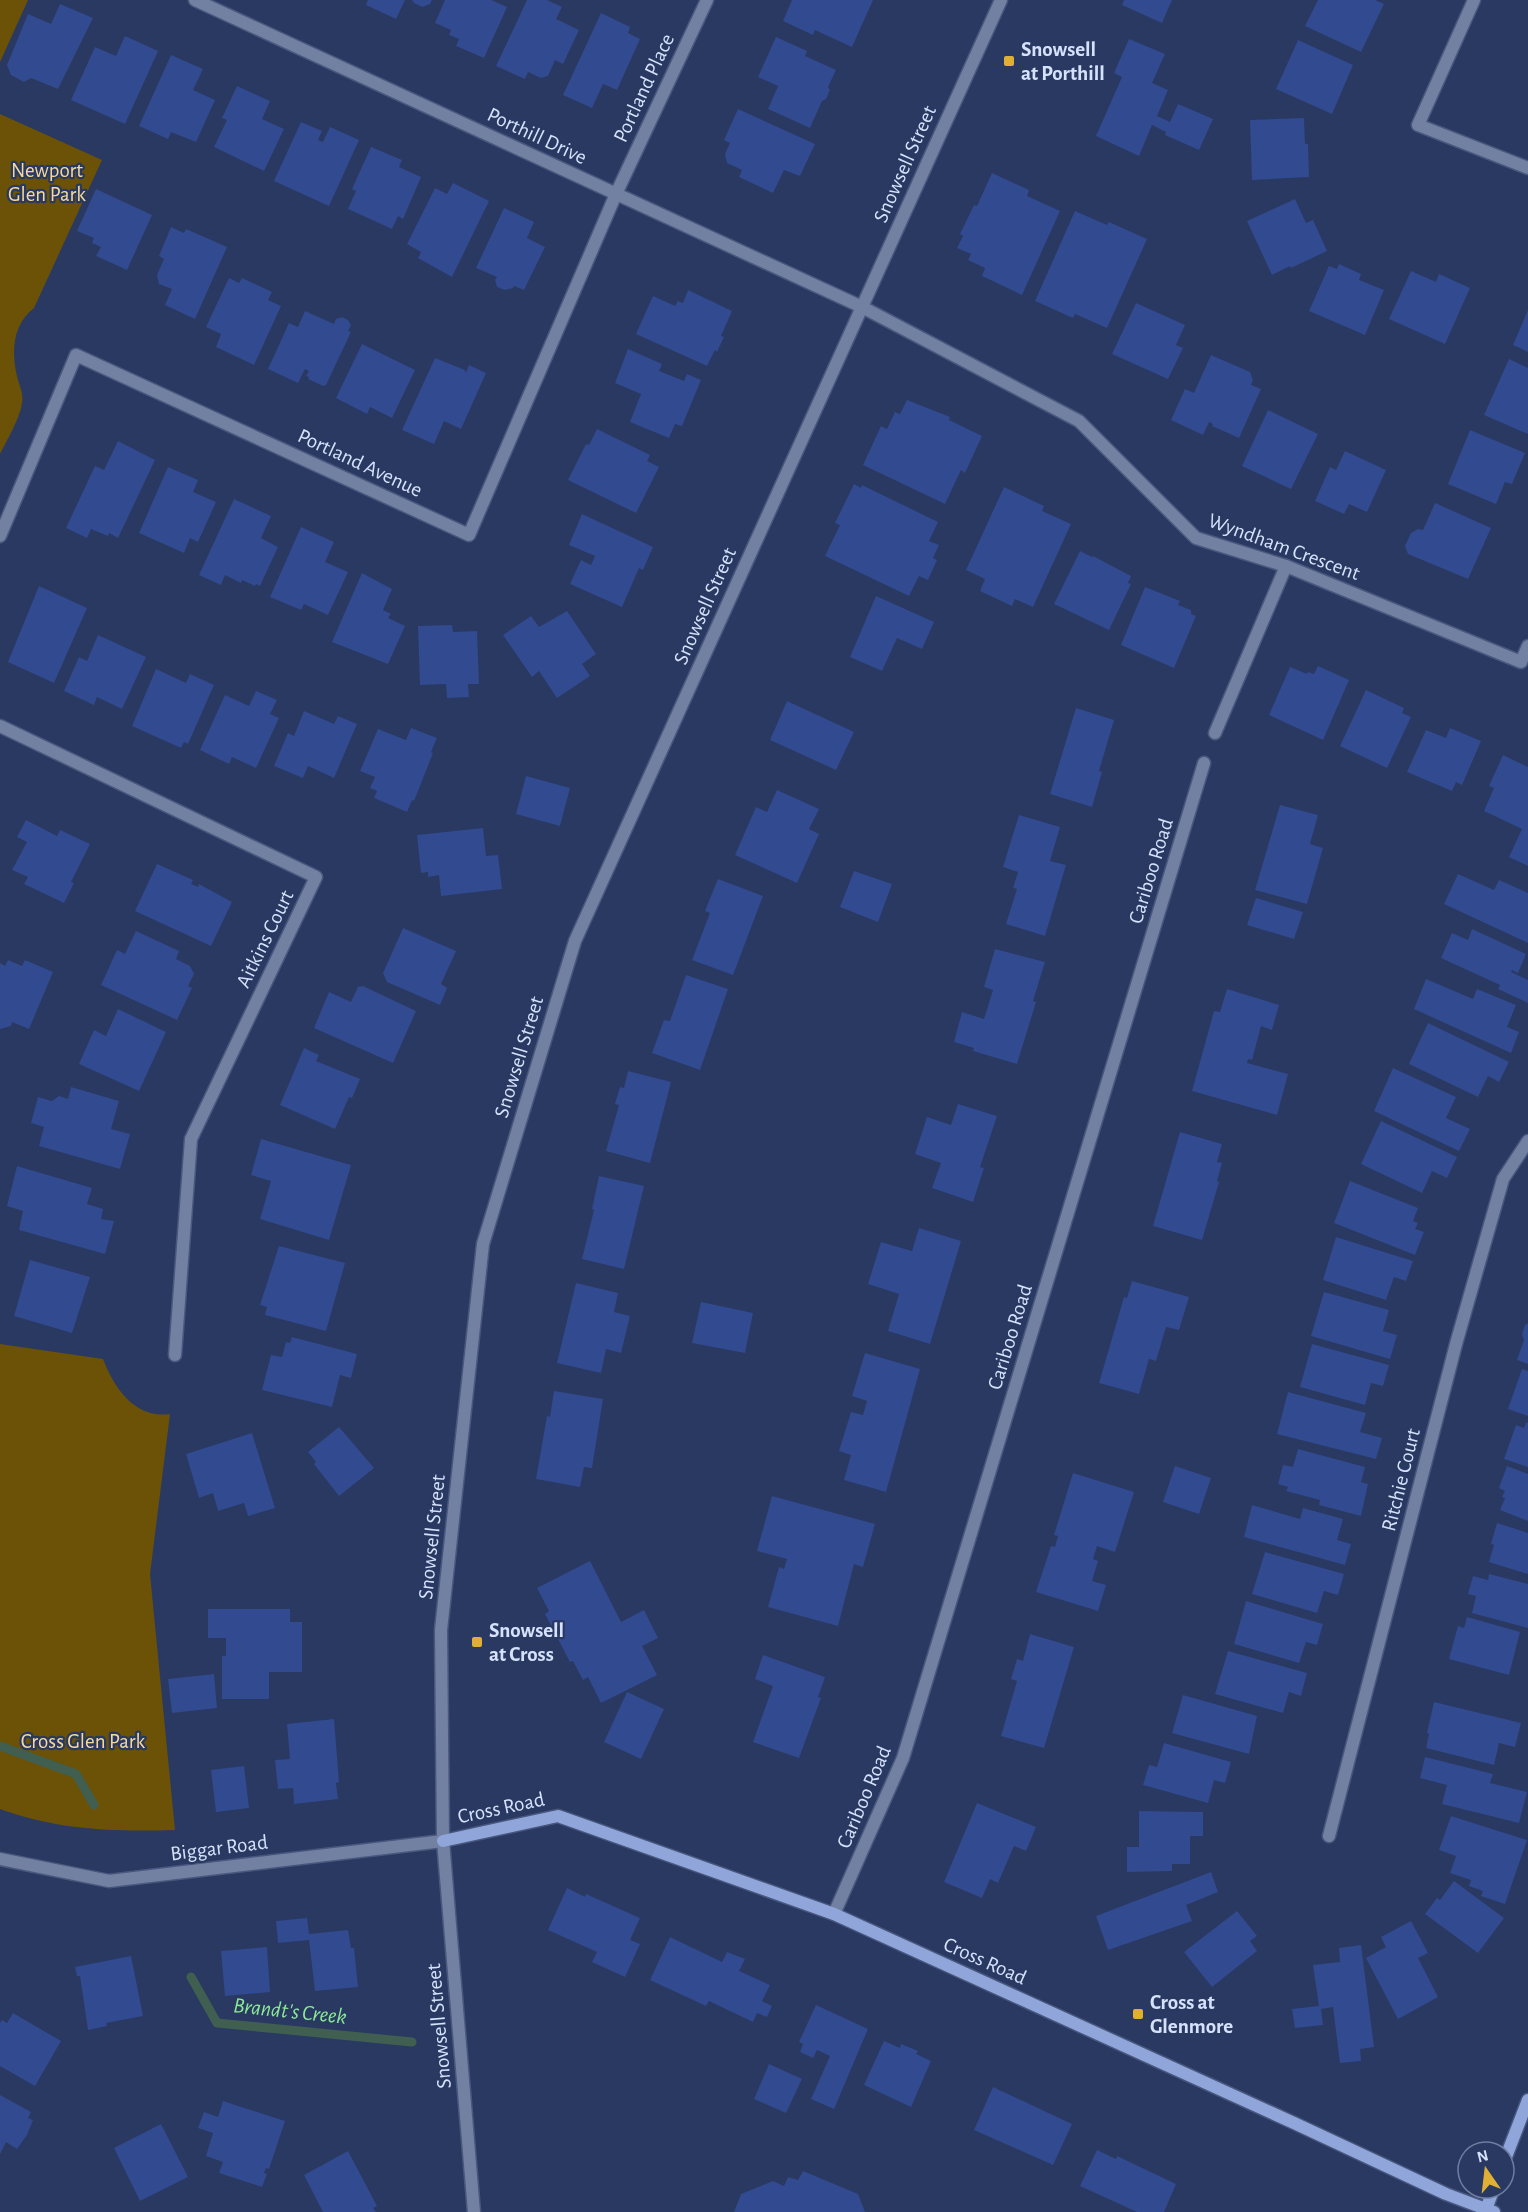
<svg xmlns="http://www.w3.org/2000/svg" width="1528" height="2212" font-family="'Alegreya Sans',sans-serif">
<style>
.green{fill:#6b5206}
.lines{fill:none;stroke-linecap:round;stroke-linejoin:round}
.stream{stroke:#405f51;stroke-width:9}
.building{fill:#324a8f}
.street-casing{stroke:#48577e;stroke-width:15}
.secondary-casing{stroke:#48577e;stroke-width:15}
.street{stroke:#7280a1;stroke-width:12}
.secondary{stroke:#90a6da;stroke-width:12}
.poi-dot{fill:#dfb034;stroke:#293962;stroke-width:2}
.labels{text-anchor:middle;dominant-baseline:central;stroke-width:4.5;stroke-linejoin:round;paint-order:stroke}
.poi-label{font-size:21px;font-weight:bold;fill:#d6e2fc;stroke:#293962;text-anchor:start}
.street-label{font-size:21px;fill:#d6e2fc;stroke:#293962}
.park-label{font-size:21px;fill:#f7da99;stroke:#293962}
.water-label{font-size:22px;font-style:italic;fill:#8bea96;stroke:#293962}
</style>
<rect width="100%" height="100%" fill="#293962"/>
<!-- green -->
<g class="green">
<polygon points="0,0 28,0 0,62"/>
<path d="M0 114 102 160 34 308C13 324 11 351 17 376 19 385 24 394 22 403 20 418 7 440 0 454Z"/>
<path d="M0 1344 103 1359C114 1388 135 1419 170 1414L150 1574 175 1830C116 1832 56 1830 0 1809Z"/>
</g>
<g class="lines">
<!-- stream -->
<g class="stream">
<polyline points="0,1746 76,1774 94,1805"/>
<polyline points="191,1977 217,2023 412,2042"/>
</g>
</g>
<!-- building -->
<g class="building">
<polygon points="368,0 405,0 396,19 366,5"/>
<polygon points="412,0 432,0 430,4 422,7 414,3"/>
<polygon points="445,0 491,0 507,7 484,58 456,46 459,39 449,35 451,30 435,23"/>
<polygon points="527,0 547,0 562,7 556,19 579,30 563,64 555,60 548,76 541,78 528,72 525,79 496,66"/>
<polygon points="792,0 873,0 852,47 815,30 813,35 783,21"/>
<polygon points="1124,0 1172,0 1162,23 1122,5"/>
<polygon points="1318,0 1375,0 1384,4 1361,52 1305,26"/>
<polygon points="60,4 93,18 58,89 31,78 24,82 11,75 7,65 28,14 51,24"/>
<polygon points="601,13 630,27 628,33 640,39 617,90 603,84 592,108 563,95"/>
<polygon points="125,36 158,51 125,124 71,100 95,47 116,56"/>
<polygon points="776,37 807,51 805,56 836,70 828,87 830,90 826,99 822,101 810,128 768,109 778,86 758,77"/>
<polygon points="1129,39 1165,54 1152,83 1168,90 1157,116 1170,122 1178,104 1213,119 1199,150 1165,135 1166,132 1152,125 1139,156 1096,136 1122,77 1114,73"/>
<polygon points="1298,40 1353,65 1332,114 1276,89"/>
<polygon points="171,55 203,69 193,90 215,100 196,142 171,132 168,139 139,126"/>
<polygon points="237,86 270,101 262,119 284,129 264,171 214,147 227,120 222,118"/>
<polygon points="738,109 815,144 800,176 784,170 773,193 739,177 742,170 727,163 725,154 730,143 724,140"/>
<polygon points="1304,118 1305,144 1308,144 1309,177 1252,180 1250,120"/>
<polygon points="301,122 322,131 318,140 323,142 330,127 359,140 329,206 274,181"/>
<polygon points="371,147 402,160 399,167 421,177 403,219 398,216 392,229 348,209 356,191 352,189"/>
<polygon points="992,173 1029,190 1027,196 1060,211 1022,295 982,276 985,268 968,260 971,254 957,248 963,236 960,234 974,205 977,206"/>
<polygon points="453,183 489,201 452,277 418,258 421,252 407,244 435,188 447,194"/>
<polygon points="96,189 152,215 127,270 96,256 101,247 92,243 94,238 77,231"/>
<polygon points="1295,199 1306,223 1313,220 1327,251 1291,268 1290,266 1272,275 1247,221"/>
<polygon points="504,208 534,222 527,238 545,247 524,290 514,286 513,288 505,290 497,287 495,280 497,277 476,268"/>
<polygon points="1075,211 1107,225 1109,222 1147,239 1107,328 1075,314 1073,318 1035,301"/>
<polygon points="171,227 184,233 186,229 227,247 195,319 165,305 172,289 159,284 157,275 164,259 159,256"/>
<polygon points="1339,264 1361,274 1359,280 1384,290 1365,335 1309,311 1329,266 1337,269"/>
<polygon points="1411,271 1436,282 1439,274 1470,288 1445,344 1389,319"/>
<polygon points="229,278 239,283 242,278 272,292 268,300 281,306 254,365 216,347 221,334 206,327"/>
<polygon points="688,290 732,311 721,336 724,337 717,352 715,350 707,366 636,334 653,296 675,306 678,301 683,303"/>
<polygon points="1136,303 1185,325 1176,345 1183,348 1168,379 1112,354"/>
<polygon points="1528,310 1528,352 1513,345"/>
<polygon points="305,311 334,324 336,319 342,317 348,320 351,325 348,331 351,332 326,385 323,386 308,379 309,377 306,376 309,371 305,369 298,383 268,369 289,323 298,327"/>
<polygon points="362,344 415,370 392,418 370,407 367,414 336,398"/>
<polygon points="628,349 662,364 659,371 684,381 687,374 701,380 682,426 675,424 669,438 630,422 641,394 615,383"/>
<polygon points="1211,355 1250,372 1253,380 1251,385 1261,389 1239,438 1212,426 1213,424 1209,422 1203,435 1171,420 1185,389 1194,393"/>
<polygon points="435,358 465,370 466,373 469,365 486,373 461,429 444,421 434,444 402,430"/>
<polygon points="1509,359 1528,368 1528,434 1484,415"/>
<polygon points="907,400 950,417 949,420 982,436 965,473 961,470 945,504 863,465 881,426 887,429 895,412 900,414"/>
<polygon points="1268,410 1318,434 1291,489 1242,466"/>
<polygon points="597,429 650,455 647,461 659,467 636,513 568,480 586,444 589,445"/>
<polygon points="1470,430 1525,453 1512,484 1505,482 1496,504 1448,484"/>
<polygon points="118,441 155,460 118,538 109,533 108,536 91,529 87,538 66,528 95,466 104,470"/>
<polygon points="1345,451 1386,470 1367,512 1349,504 1344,514 1315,501 1330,467 1336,470"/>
<polygon points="168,467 198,480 193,492 216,502 198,542 190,538 184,553 139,533"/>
<polygon points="854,484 861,488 862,485 938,522 929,541 939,545 933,558 937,560 928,580 919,576 909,596 825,556 840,525 835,523"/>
<polygon points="1004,487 1044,506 1042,511 1071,524 1033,607 1015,599 1012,606 980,591 985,579 966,570"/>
<polygon points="234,499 271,516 261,538 278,547 260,586 256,584 255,586 242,580 241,583 225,575 221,585 199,575"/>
<polygon points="1435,503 1491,528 1468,579 1408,554 1405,546 1411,533 1418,529 1423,530"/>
<polygon points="582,514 653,547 643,570 639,568 622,607 570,584 581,560 591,565 595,556 569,545"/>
<polygon points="301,527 334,542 325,562 348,572 328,615 304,604 301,610 270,597"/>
<polygon points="1080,551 1092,557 1093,556 1131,576 1128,583 1131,584 1109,630 1054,604"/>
<polygon points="362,573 392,589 383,610 391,614 388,618 405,626 388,664 332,642"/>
<polygon points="39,586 87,608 54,683 8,662"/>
<polygon points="1145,587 1180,601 1178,605 1191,610 1191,614 1196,616 1174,668 1121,645"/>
<polygon points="876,596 934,622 922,649 897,638 882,671 850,657"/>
<polygon points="567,611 596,654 582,664 590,676 557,698 539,671 532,677 503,635 531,616 539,627"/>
<polygon points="452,625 453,632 477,631 479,684 468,684 469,697 447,698 446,684 420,685 418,626"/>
<polygon points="98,635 146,657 122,709 97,697 94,705 64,691 79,657 87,661"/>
<polygon points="1318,666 1349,680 1323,740 1269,715 1290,667 1307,674 1308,672 1314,674"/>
<polygon points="156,669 186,683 190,674 214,685 188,744 184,742 181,748 132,726"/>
<polygon points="1366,690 1404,708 1402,713 1411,717 1387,768 1340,746"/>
<polygon points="256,691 277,700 270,714 279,718 256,768 232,757 229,764 200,750 225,695 249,706"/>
<polygon points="787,701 854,732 836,770 770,740"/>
<polygon points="1076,708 1114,720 1099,771 1102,772 1092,807 1050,794"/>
<polygon points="304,711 334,724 338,716 357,724 334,778 308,766 303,778 274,766 288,733 294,736"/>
<polygon points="411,728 437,738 431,752 433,753 414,801 412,800 407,812 374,798 377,791 370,788 375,777 360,771 378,729 406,740"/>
<polygon points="1450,728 1481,741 1462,785 1456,782 1452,791 1407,772 1426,730 1446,738"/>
<polygon points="1503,755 1528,767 1528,866 1509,857 1522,829 1484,811 1494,788 1489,786"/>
<polygon points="526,776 570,788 560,826 516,814"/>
<polygon points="777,790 819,809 809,829 819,834 797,883 735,855 756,807 767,812"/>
<polygon points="1280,805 1318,815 1310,844 1323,848 1307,904 1255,890"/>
<polygon points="1019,815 1060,827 1050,861 1066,865 1045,936 1006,924 1017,889 1013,888 1018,872 1003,867"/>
<polygon points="26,820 57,836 60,830 90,844 71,882 74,883 64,903 24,884 28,877 12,870 27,842 17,837"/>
<polygon points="483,828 486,856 498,855 502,889 441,896 439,875 428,877 428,872 421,873 417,835"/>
<polygon points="157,864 193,880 191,884 198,887 199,884 232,902 211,946 135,911"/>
<polygon points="854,871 892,884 878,922 840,907"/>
<polygon points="1458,874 1494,890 1499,880 1528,893 1528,943 1444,904"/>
<polygon points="718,879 763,896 733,975 692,960 710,913 705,911"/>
<polygon points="1256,898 1303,912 1294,939 1247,925"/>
<polygon points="403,928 456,951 441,984 447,988 440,1005 387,982 383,973"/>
<polygon points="1472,929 1526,954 1518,973 1512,970 1511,972 1528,980 1528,1003 1498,989 1500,985 1441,958 1452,933 1468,940"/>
<polygon points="136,931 179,951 176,959 190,966 194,974 188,986 192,988 177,1020 101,985 117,950 125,954"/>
<polygon points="995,949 1045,962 1033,1001 1036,1002 1017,1064 973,1051 974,1048 954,1042 962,1012 984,1019 993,990 984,987"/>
<polygon points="8,960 22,966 25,960 53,972 29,1029 12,1022 11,1026 0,1029 0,963 5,966"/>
<polygon points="686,975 728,989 700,1070 652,1053 664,1020 670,1021"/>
<polygon points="1426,979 1473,999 1477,989 1516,1005 1507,1027 1519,1032 1511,1053 1414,1009"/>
<polygon points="363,986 416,1011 393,1063 314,1028 329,992 351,1002 358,987"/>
<polygon points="1227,989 1279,1005 1272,1030 1261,1026 1252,1060 1248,1059 1247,1063 1288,1074 1277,1115 1192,1091 1214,1011 1220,1012"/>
<polygon points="118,1009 166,1032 139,1091 79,1064 94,1030 106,1036"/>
<polygon points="1428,1023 1509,1062 1499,1082 1488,1076 1478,1097 1409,1064"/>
<polygon points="304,1048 319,1055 316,1061 360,1079 352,1098 349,1097 335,1129 280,1105"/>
<polygon points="1393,1068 1456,1097 1446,1118 1470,1129 1459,1151 1374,1111"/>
<polygon points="628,1071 671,1082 650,1163 606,1151 619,1105 615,1104 620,1087 624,1088"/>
<polygon points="71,1087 119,1101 111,1129 130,1134 120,1169 39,1146 44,1127 31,1123 38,1097 52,1101 59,1096 68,1099"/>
<polygon points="958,1104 997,1116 980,1167 984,1168 973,1202 932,1188 941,1163 915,1154 927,1117 951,1125"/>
<polygon points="1381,1121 1457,1157 1447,1178 1432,1171 1422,1193 1361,1164"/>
<polygon points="1180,1132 1222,1144 1217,1162 1222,1163 1217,1181 1219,1182 1202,1240 1153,1226"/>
<polygon points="261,1139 351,1165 329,1240 260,1219 271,1181 251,1175"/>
<polygon points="17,1166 92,1188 87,1204 103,1209 101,1219 114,1221 105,1254 19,1230 23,1211 7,1206"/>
<polygon points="599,1176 644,1186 624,1269 582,1259 594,1210 592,1209"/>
<polygon points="1350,1181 1418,1208 1413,1221 1418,1223 1415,1229 1424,1232 1415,1255 1334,1223"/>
<polygon points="919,1228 961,1241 930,1344 888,1331 899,1294 868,1284 881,1242 912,1251"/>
<polygon points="1336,1237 1413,1261 1406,1281 1394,1277 1386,1300 1323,1280"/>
<polygon points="279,1246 345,1263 326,1331 265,1315 267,1307 260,1305"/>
<polygon points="30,1260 90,1277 72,1333 14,1316"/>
<polygon points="1132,1281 1189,1297 1179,1330 1166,1327 1156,1361 1149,1359 1139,1394 1099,1383 1124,1297 1127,1298"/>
<polygon points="576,1283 618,1293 614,1312 630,1316 621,1353 606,1349 601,1373 557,1363"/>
<polygon points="1324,1292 1389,1310 1383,1331 1397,1335 1390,1359 1311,1336"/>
<polygon points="701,1302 753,1313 745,1353 692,1343"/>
<polygon points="1528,1323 1528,1364 1517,1360 1524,1340 1522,1334 1525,1325"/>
<polygon points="292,1337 357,1354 351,1378 340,1375 332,1407 262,1390 271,1355 282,1357 286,1342 290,1343"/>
<polygon points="1312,1344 1389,1365 1383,1386 1371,1383 1365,1405 1300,1387"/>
<polygon points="865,1353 920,1369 886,1492 844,1480 851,1455 839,1451 851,1412 863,1415 867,1401 852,1396"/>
<polygon points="1522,1369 1528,1371 1528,1416 1508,1409"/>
<polygon points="554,1391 603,1399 592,1468 584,1467 580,1487 536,1479 547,1416 550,1417"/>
<polygon points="1288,1392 1366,1413 1360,1432 1382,1438 1376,1459 1277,1434"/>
<polygon points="1526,1422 1528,1423 1528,1467 1504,1459 1516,1425 1524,1428"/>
<polygon points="339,1427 374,1468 339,1496 314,1464 316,1462 308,1452"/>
<polygon points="252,1433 275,1508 248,1516 244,1503 218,1511 213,1493 199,1498 186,1454"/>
<polygon points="1298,1449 1365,1467 1361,1482 1368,1484 1361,1516 1319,1505 1320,1500 1286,1491 1288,1487 1278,1484 1283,1465 1293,1467"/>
<polygon points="1175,1466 1211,1478 1199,1514 1163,1502"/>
<polygon points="1507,1466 1528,1474 1528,1521 1500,1510 1505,1498 1502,1497 1505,1491 1499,1488"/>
<polygon points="1073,1473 1134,1492 1115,1552 1097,1546 1093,1559 1098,1561 1092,1581 1106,1585 1098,1611 1036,1592 1051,1546 1055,1547 1058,1536 1054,1535"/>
<polygon points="772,1496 875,1524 863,1567 854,1564 838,1626 768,1607 779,1567 784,1569 787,1559 757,1551"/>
<polygon points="1252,1505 1300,1519 1303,1508 1343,1519 1337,1540 1351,1544 1345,1565 1244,1537"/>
<polygon points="1497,1523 1528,1533 1528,1574 1489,1562 1494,1545 1491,1544"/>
<polygon points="1265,1552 1344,1574 1338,1595 1324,1591 1317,1613 1252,1594"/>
<polygon points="590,1561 621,1622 644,1610 658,1638 642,1646 657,1675 601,1703 588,1677 583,1680 573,1661 570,1662 545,1614 549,1611 537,1588"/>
<polygon points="1489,1574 1528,1584 1528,1628 1472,1613 1476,1596 1468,1594 1473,1576 1488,1580"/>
<polygon points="1246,1601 1323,1624 1317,1645 1306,1642 1299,1663 1234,1644"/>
<polygon points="208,1609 290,1609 290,1622 302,1622 302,1672 269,1672 269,1699 222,1699 222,1656 226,1656 226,1638 208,1638"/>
<polygon points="1467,1617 1520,1632 1509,1675 1449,1659 1458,1626 1464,1628"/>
<polygon points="1030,1634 1074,1647 1044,1748 1001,1736 1017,1681 1011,1679 1017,1659 1023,1661"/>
<polygon points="1228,1651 1307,1673 1301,1696 1289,1692 1283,1713 1215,1694"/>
<polygon points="763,1655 825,1677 818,1697 821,1698 799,1758 753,1742 773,1686 755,1679"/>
<polygon points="214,1674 217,1708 172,1713 168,1679"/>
<polygon points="627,1692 664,1709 641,1759 604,1742"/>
<polygon points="1183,1695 1257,1716 1249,1754 1172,1733"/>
<polygon points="1434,1702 1521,1723 1515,1747 1499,1743 1494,1765 1426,1748 1429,1734 1427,1733"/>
<polygon points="334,1719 339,1782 336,1783 338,1799 294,1804 293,1788 278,1789 275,1760 290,1759 287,1724"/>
<polygon points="1164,1743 1231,1762 1225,1783 1214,1780 1208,1803 1143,1785 1149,1765 1157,1767"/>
<polygon points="1425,1757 1493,1774 1490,1783 1527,1792 1519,1823 1442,1804 1447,1785 1420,1778"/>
<polygon points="244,1766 249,1808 216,1812 211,1770"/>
<polygon points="977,1803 1036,1827 1026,1851 1014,1846 998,1883 990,1879 982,1898 944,1882"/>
<polygon points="1139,1811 1203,1812 1203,1836 1190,1836 1190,1864 1172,1864 1172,1871 1127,1872 1127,1847 1139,1847"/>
<polygon points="1451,1816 1527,1840 1505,1904 1481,1896 1483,1891 1469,1886 1471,1880 1450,1873 1456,1856 1439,1850"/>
<polygon points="1211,1872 1218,1892 1186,1905 1192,1921 1108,1950 1096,1916"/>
<polygon points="1454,1881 1504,1918 1478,1953 1425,1914 1437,1898 1440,1900"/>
<polygon points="567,1888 585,1897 586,1894 640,1918 630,1940 640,1944 625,1977 592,1962 597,1952 548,1930"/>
<polygon points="1237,1911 1257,1936 1250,1941 1257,1951 1212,1987 1184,1952"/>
<polygon points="307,1918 309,1934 348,1930 351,1948 354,1948 358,1987 315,1991 309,1940 278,1943 276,1921"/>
<polygon points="1411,1921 1428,1953 1418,1958 1438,1997 1398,2019 1366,1958 1386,1947 1381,1937"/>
<polygon points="670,1937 722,1962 727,1952 745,1959 739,1971 770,1985 762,2001 772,2006 767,2017 757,2013 753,2022 709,2001 706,2006 650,1980"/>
<polygon points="1361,1945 1374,2047 1360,2049 1361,2061 1340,2063 1333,2007 1321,2009 1323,2025 1295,2028 1292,2009 1319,2006 1313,1965 1340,1962 1339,1948"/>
<polygon points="267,1947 270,1992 225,1996 221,1951"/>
<polygon points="131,1956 143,2016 106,2023 107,2026 88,2030 80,1976 77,1976 75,1967"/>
<polygon points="816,2005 868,2029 834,2109 811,2099 830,2056 817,2050 813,2058 800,2052 803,2044 799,2042"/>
<polygon points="13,2013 61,2041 35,2086 0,2066 0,2023 2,2020 7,2023"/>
<polygon points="884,2041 900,2048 901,2044 918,2051 916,2054 931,2061 911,2107 864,2085"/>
<polygon points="769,2064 802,2079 786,2113 754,2099"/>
<polygon points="993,2087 1072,2124 1053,2165 974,2130"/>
<polygon points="0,2095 31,2112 28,2118 33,2120 27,2135 17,2149 6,2142 0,2154"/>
<polygon points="223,2101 285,2121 269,2169 266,2168 264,2173 267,2174 262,2187 219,2173 223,2162 206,2156 213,2133 198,2128 204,2112 218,2117"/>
<polygon points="161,2124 188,2177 140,2201 114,2148"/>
<polygon points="1097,2150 1116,2159 1117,2156 1176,2184 1164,2212 1137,2212 1080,2186"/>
<polygon points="348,2151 377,2206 373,2208 376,2212 323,2212 304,2175"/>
<polygon points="803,2171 858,2194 865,2212 734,2212 741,2194 773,2181 784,2186 788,2177 798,2180"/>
</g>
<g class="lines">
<!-- street casing -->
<g class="street-casing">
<g id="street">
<polyline points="195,0 862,307 1079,421 1196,538 1286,566 1521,662 1528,646"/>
<polyline points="1474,0 1418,125 1528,168"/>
<polyline points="0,536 76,355 469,535 616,194 707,0"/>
<polyline points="0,726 316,877 191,1139 175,1355"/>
<polyline points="1215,733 1286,566"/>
<polyline points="1329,1836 1456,1344 1503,1179 1528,1141"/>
<polyline points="0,1859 109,1881 443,1841"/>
<polyline points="834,1914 903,1758 1204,763"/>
<polyline points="474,2212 443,1841 441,1630 483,1244 575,941 1001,0"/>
</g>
</g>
<!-- secondary casing -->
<g class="secondary-casing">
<g id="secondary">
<polyline points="443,1841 558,1816 834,1914 1294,2123 1446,2194 1494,2212"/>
<polyline points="1504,2162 1528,2100"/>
<polyline points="1485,2212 1494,2188"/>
</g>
</g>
<!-- street -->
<use href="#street" class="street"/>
<!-- secondary -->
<use href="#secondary" class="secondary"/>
</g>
<!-- markers -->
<g class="poi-dot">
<rect x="1003" y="55" width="12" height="12" rx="3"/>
<rect x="471" y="1636" width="12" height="12" rx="3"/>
<rect x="1132" y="2008" width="12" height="12" rx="3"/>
</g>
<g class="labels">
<!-- poi labels -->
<g class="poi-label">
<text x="1021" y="49">Snowsell<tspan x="1021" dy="24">at Porthill</tspan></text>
<text x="489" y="1630">Snowsell<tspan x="489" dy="24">at Cross</tspan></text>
<text x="1150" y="2002">Cross at<tspan x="1150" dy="24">Glenmore</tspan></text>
</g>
<!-- street labels -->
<g class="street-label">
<text transform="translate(644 88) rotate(-65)">Portland Place</text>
<text transform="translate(537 136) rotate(25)">Porthill Drive</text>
<text transform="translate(905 164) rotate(-66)">Snowsell Street</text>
<text transform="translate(360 463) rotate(25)">Portland Avenue</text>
<text transform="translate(1284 547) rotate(20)">Wyndham Crescent</text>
<text transform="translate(705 606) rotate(-66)">Snowsell Street</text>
<text transform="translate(1151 871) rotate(-73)">Cariboo Road</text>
<text transform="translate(265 939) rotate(-64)">Aitkins Court</text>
<text transform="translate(519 1057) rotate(-73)">Snowsell Street</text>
<text transform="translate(1010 1337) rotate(-73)">Cariboo Road</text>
<text transform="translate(1401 1480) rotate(-76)">Ritchie Court</text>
<text transform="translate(432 1537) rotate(-84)">Snowsell Street</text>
<text transform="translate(864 1797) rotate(-67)">Cariboo Road</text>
<text transform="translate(501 1808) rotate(-12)">Cross Road</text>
<text transform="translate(219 1848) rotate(-7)">Biggar Road</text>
<text transform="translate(985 1961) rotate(24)">Cross Road</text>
<text transform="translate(439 2026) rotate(-95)">Snowsell Street</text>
</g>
<!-- park labels -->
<g class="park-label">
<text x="47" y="170">Newport<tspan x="47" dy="24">Glen Park</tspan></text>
<text x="83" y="1741">Cross Glen Park</text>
</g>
<!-- water labels -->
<g class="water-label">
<text transform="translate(290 2011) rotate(6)">Brandt's Creek</text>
</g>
</g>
<!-- north arrow -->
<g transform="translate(1486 2170) rotate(346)"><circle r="28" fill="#293962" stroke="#6e7da0" stroke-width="1.5"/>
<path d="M0-4.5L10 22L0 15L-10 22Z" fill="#dfb034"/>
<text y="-9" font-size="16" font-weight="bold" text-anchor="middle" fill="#d6e2fc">N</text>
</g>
</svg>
